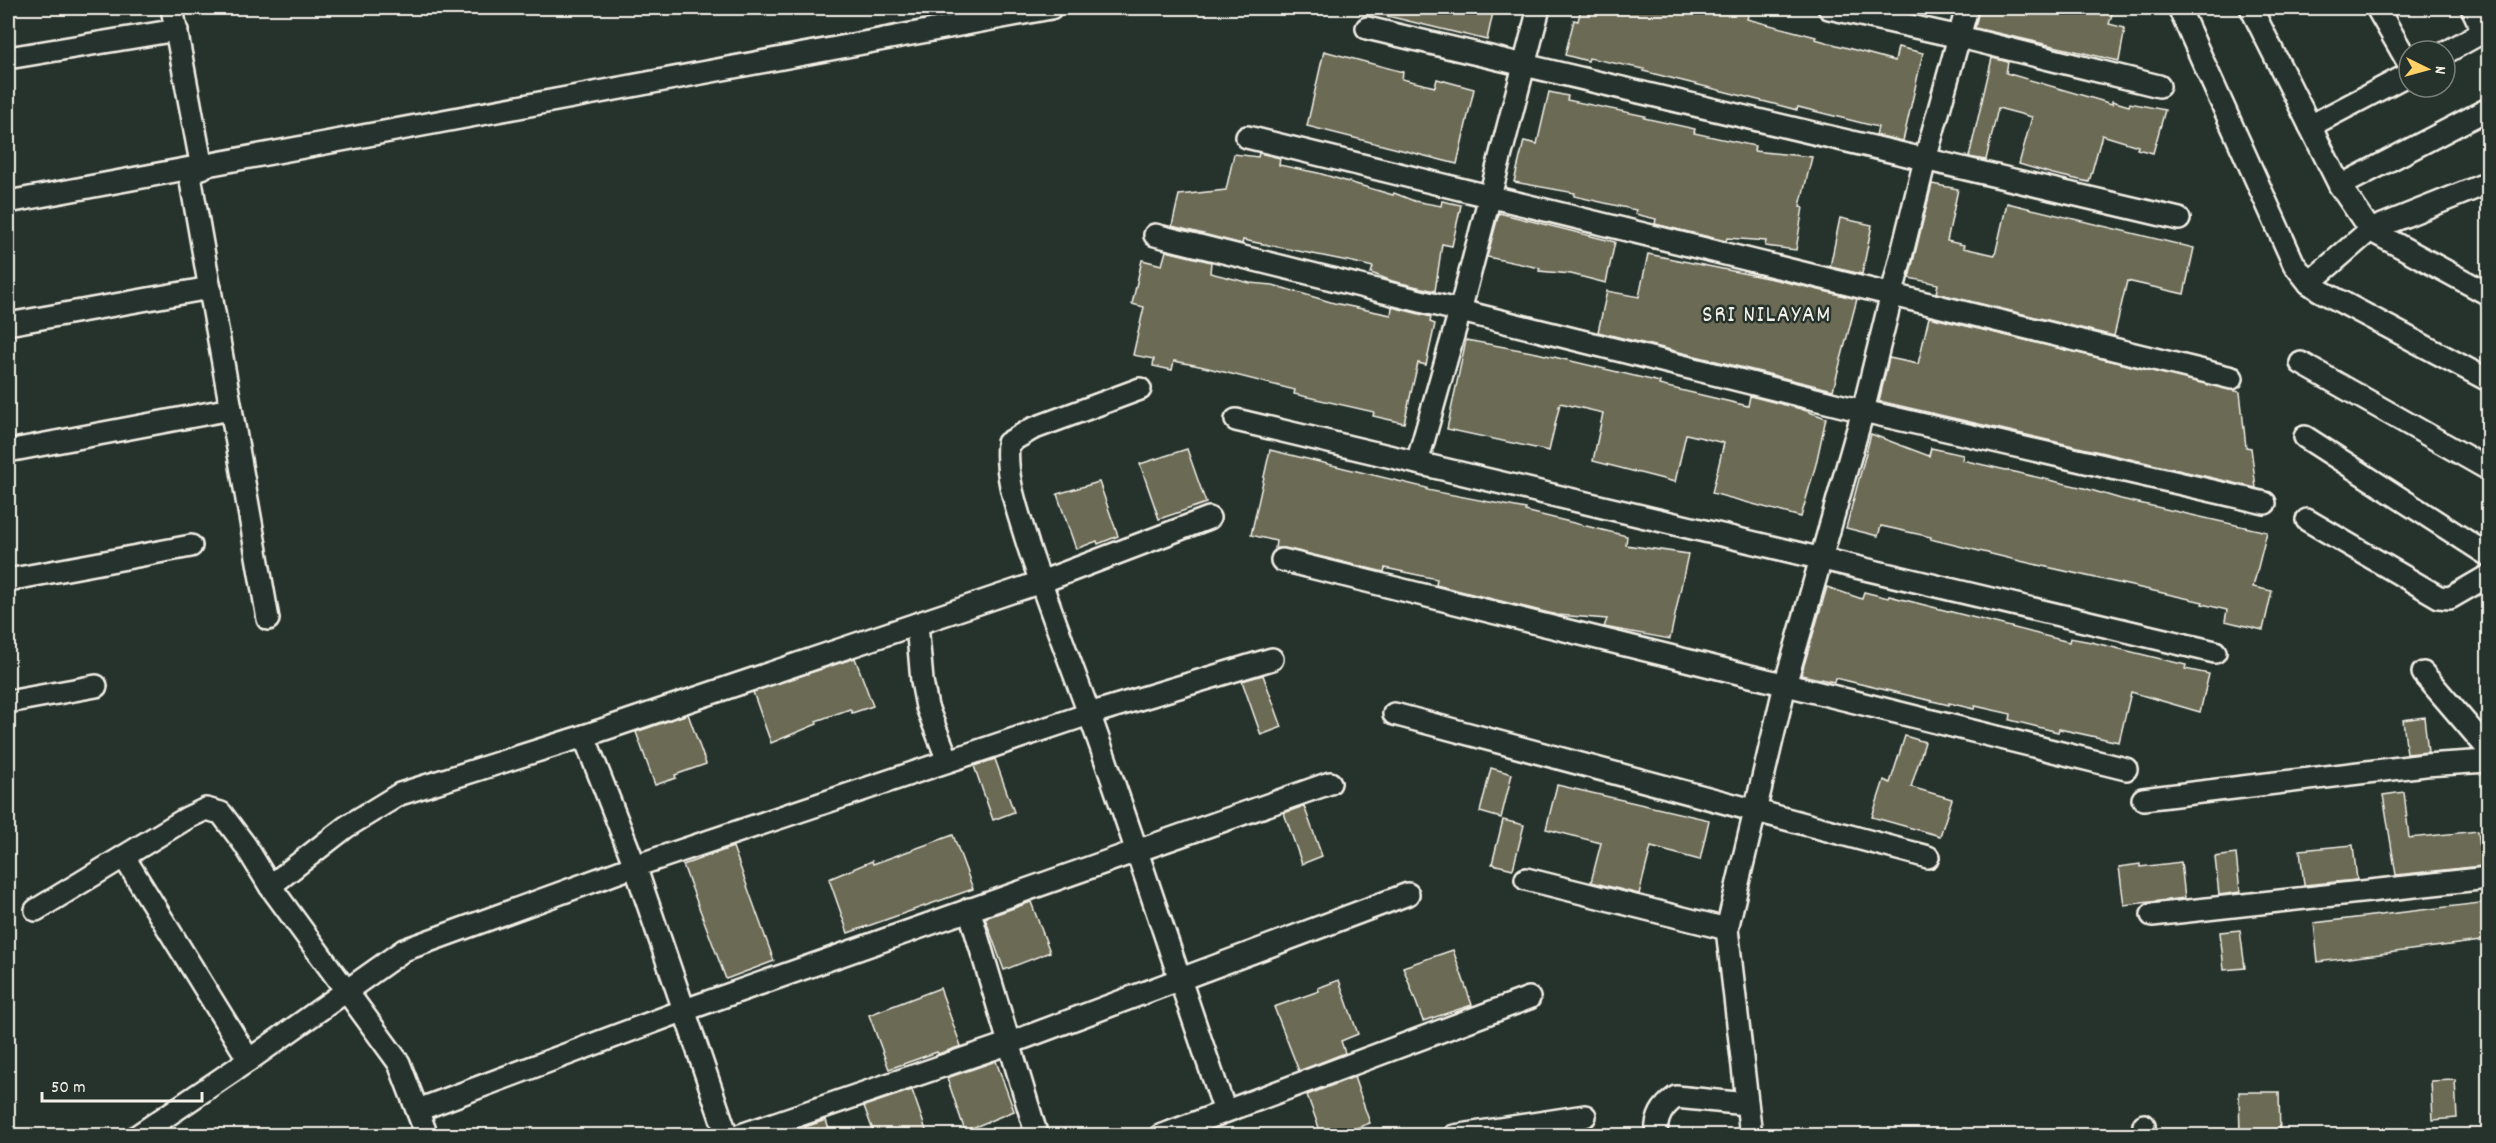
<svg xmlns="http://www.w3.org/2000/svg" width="2496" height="1143" font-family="Dekko,sans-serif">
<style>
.building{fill:#6b6a55;stroke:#f4f1e8;stroke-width:1.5}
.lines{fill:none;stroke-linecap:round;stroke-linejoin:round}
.minor-casing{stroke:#f4f1e8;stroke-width:26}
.minor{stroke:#26332d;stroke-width:21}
.labels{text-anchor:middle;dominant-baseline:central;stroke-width:5;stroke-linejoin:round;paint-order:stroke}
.neighbourhood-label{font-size:24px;letter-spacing:1.5px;fill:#f4f1e8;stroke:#26332d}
</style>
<rect width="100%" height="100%" fill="#26332d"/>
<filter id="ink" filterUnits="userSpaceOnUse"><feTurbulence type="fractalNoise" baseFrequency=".0167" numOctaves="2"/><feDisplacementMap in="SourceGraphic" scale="12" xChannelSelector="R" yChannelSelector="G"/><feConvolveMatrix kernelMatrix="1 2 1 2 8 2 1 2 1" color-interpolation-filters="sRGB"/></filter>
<g filter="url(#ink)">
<!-- building -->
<g class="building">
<polygon points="1380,8 1494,8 1487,40 1379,14"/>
<polygon points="1581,8 1735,8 1749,11 1747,19 1816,37 1815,39 1895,61 1898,47 1923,53 1903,141 1876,135 1878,127 1798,107 1797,110 1778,105 1643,71 1644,69 1589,58 1588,61 1565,55 1574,20 1578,21"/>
<polygon points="1979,8 2114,8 2109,24 2125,28 2119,61 1975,28"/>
<polygon points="1324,51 1403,72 1402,79 1435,87 1437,79 1474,89 1457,164 1307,126"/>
<polygon points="1992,58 2008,62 2006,73 2112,104 2112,101 2129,106 2130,103 2165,110 2153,153 2137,149 2138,146 2102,135 2089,182 2053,174 2019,164 2032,117 1998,108 1986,160 1969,157"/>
<polygon points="1549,92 1568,96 1567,100 1645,116 1644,118 1695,129 1694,133 1755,146 1754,151 1812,157 1800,206 1803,207 1796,250 1765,246 1766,241 1727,238 1726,241 1655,224 1656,219 1635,214 1636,210 1574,196 1575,193 1514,182 1524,141 1537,144"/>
<polygon points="1259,153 1280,158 1279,165 1318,173 1393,195 1394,193 1414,201 1441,206 1442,201 1461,205 1452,246 1442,244 1435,291 1392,281 1371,273 1373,267 1353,262 1243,240 1242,244 1172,226 1179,195 1226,190 1234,154 1258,157"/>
<polygon points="1932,184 1958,189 1947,241 1964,245 1963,248 1995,255 2007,203 2194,248 2184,294 2127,281 2114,336 1936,293 1938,284 1909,278"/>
<polygon points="1499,213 1615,242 1606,283 1571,274 1539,271 1540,268 1487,257"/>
<polygon points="1840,218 1872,225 1862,274 1830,267"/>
<polygon points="1166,251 1211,262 1210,273 1250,283 1273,285 1334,303 1391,315 1392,307 1431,317 1430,322 1435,324 1426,365 1418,363 1404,423 1373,416 1374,412 1294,394 1295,390 1204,367 1174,361 1172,370 1153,366 1154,359 1133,355 1144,307 1132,304 1142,260 1162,265"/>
<polygon points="1648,254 1777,280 1857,299 1833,390 1598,332 1607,291 1639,297"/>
<polygon points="1929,317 2240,392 2246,447 2251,448 2256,488 1879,401 1889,358 1918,364"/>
<polygon points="1466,340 1537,353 1660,382 1659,385 1748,406 1750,396 1801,409 1826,418 1816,464 1801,517 1712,493 1724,443 1686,434 1675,482 1593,461 1603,413 1560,403 1549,451 1447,429"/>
<polygon points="1871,434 1929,456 1931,448 1963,455 1962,460 2084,488 2121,499 2267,532 2253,587 2272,591 2263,630 2225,621 2227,610 2202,604 2203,602 2020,561 1930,539 1931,537 1881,526 1878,536 1846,528"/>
<polygon points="1187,449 1206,503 1159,519 1140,464"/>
<polygon points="1270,450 1427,488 1427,490 1526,509 1525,511 1627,536 1626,545 1688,554 1670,639 1604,627 1607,619 1557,615 1436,585 1437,579 1385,568 1384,572 1285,548 1275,548 1276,541 1251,535"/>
<polygon points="1099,482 1118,536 1098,544 1097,541 1076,549 1057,494"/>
<polygon points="1827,587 1862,599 1864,592 1888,598 1889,596 2069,642 2070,638 2091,642 2186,665 2185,669 2209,674 2200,712 2131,692 2119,742 2059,729 2058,732 2010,720 2011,714 1975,706 1974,709 1949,703 1949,705 1835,678 1834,682 1801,675"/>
<polygon points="855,658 873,706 852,713 850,709 816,721 817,724 771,743 753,692"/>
<polygon points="1263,675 1282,727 1261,735 1242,681"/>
<polygon points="688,714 706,764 675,775 676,778 655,785 636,732"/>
<polygon points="2424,717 2428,752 2407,754 2403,720"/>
<polygon points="1905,736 1925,742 1911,787 1952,799 1940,836 1872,817 1884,780 1890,783"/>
<polygon points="995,759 1014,812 993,820 974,766"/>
<polygon points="1491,768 1512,774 1501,818 1480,812"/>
<polygon points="1557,785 1709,820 1700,860 1651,847 1639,894 1591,882 1601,843 1546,829"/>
<polygon points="2404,792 2409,838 2478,831 2482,866 2396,875 2383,795"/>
<polygon points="1304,806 1322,856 1302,864 1284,813"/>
<polygon points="1503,820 1524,825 1513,869 1492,864"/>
<polygon points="953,835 973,889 848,933 829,879 872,861 873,864 895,856"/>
<polygon points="2353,845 2357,880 2304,885 2300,850"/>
<polygon points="733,847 774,961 726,979 683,865"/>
<polygon points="2236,854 2240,892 2219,895 2215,857"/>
<polygon points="2181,862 2185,898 2124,905 2119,867 2140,864 2140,867"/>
<polygon points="1031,902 1050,952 1004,970 985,918"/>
<polygon points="2488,902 2488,940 2318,962 2314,923"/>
<polygon points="2240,930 2245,968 2224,970 2220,932"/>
<polygon points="1453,950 1472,1005 1423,1021 1403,967"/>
<polygon points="1339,980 1358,1034 1341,1041 1345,1053 1299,1071 1274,1007 1319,991 1318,988"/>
<polygon points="940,988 961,1046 938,1054 937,1052 889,1069 869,1015"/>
<polygon points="996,1061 1014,1111 965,1131 947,1078"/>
<polygon points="1354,1077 1370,1123 1335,1136 1322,1136 1307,1095"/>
<polygon points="2455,1080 2457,1118 2433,1120 2431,1081"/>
<polygon points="912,1090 928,1136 875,1136 864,1106"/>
<polygon points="2239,1092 2279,1092 2280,1136 2240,1136"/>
<polygon points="826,1120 831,1136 808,1136 805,1127"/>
</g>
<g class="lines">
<!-- minor casing -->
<g class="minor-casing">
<g id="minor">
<polyline points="172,8 202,168"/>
<polyline points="1829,8 1960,37 2159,86"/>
<polyline points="2179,8 2294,264 2309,283 2319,290 2488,380"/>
<polyline points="2251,8 2340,186 2370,230 2488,294"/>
<polyline points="2377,8 2409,64"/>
<polyline points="2472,8 2483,31"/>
<polyline points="1367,28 2179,219"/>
<polyline points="2445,53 2488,29"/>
<polyline points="8,58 177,30"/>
<polyline points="2310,126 2409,74"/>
<polyline points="1247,137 2232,378"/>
<polyline points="189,170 268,619"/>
<polyline points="2340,186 2488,109"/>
<polyline points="8,202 1051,8"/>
<polyline points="1155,235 1863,411 2265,503"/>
<polyline points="2309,283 2370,230 2488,183"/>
<polyline points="8,324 210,288"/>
<polyline points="2301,363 2488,469"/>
<path d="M1140 389 1032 429 1008 443C1005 480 1018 511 1028 545 1047 602 1069 659 1090 716 1137 847 1179 980 1225 1111"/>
<polyline points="1236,420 2215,652"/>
<polyline points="2305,437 2488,555"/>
<polyline points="8,451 231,409"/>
<polyline points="1417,463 1460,311 1539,8"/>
<polyline points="2307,520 2439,597 2450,598 2488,576"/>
<polyline points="1282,560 2126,769"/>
<polyline points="8,580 191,546"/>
<polyline points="917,624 922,681 927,707 948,761"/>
<polyline points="2423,673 2488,749"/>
<polyline points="8,702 96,686"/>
<polyline points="1394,714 1928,857"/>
<polyline points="584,736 635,866 727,1136"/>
<polyline points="2143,799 2425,765 2488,761"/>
<polyline points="124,857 249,1060"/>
<polyline points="1526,879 1727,929"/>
<polyline points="270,886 346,827 400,794 584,736 1041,582 1209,518"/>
<polyline points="969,909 1037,1136"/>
<polyline points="36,910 187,818 206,809 221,813 245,845 270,886 399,1063 427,1136"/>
<polyline points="2152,915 2488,878"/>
<polyline points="418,1110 685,1010 1330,783"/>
<polyline points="137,1136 249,1060 404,950 635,866 1089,714 1272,659"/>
<polyline points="738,1136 1010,1043 1408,894"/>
<polyline points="1160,1136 1529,998"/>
<polyline points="1454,1136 1585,1116"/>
<path d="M1656 1136C1656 1117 1662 1107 1676 1097L1747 1104"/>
<polyline points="1751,1136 1727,929 1785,685 1863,411 1925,160 1967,8"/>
<polyline points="2143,1136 2144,1125"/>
</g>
</g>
<!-- minor -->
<use href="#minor" class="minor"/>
</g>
</g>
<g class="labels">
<!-- neighbourhood labels -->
<g class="neighbourhood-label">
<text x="1767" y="316">SRI NILAYAM</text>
</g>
</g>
<!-- margin -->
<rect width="2496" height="1143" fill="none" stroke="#26332d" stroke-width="30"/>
<rect x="15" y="15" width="2466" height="1113" fill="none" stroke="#f4f1e8" stroke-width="2" filter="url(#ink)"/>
<!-- north arrow -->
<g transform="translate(2427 69) rotate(95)"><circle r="28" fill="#26332d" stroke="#787f78" stroke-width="1.5"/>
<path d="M0-4.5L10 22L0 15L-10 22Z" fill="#ffd166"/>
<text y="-9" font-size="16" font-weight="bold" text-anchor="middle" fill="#f4f1e8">N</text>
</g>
<!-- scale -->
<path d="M42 1092v9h160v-9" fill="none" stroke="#f4f1e8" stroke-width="3"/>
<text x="51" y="1092" font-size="18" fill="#f4f1e8" stroke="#26332d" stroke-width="4.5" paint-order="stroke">50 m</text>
</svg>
